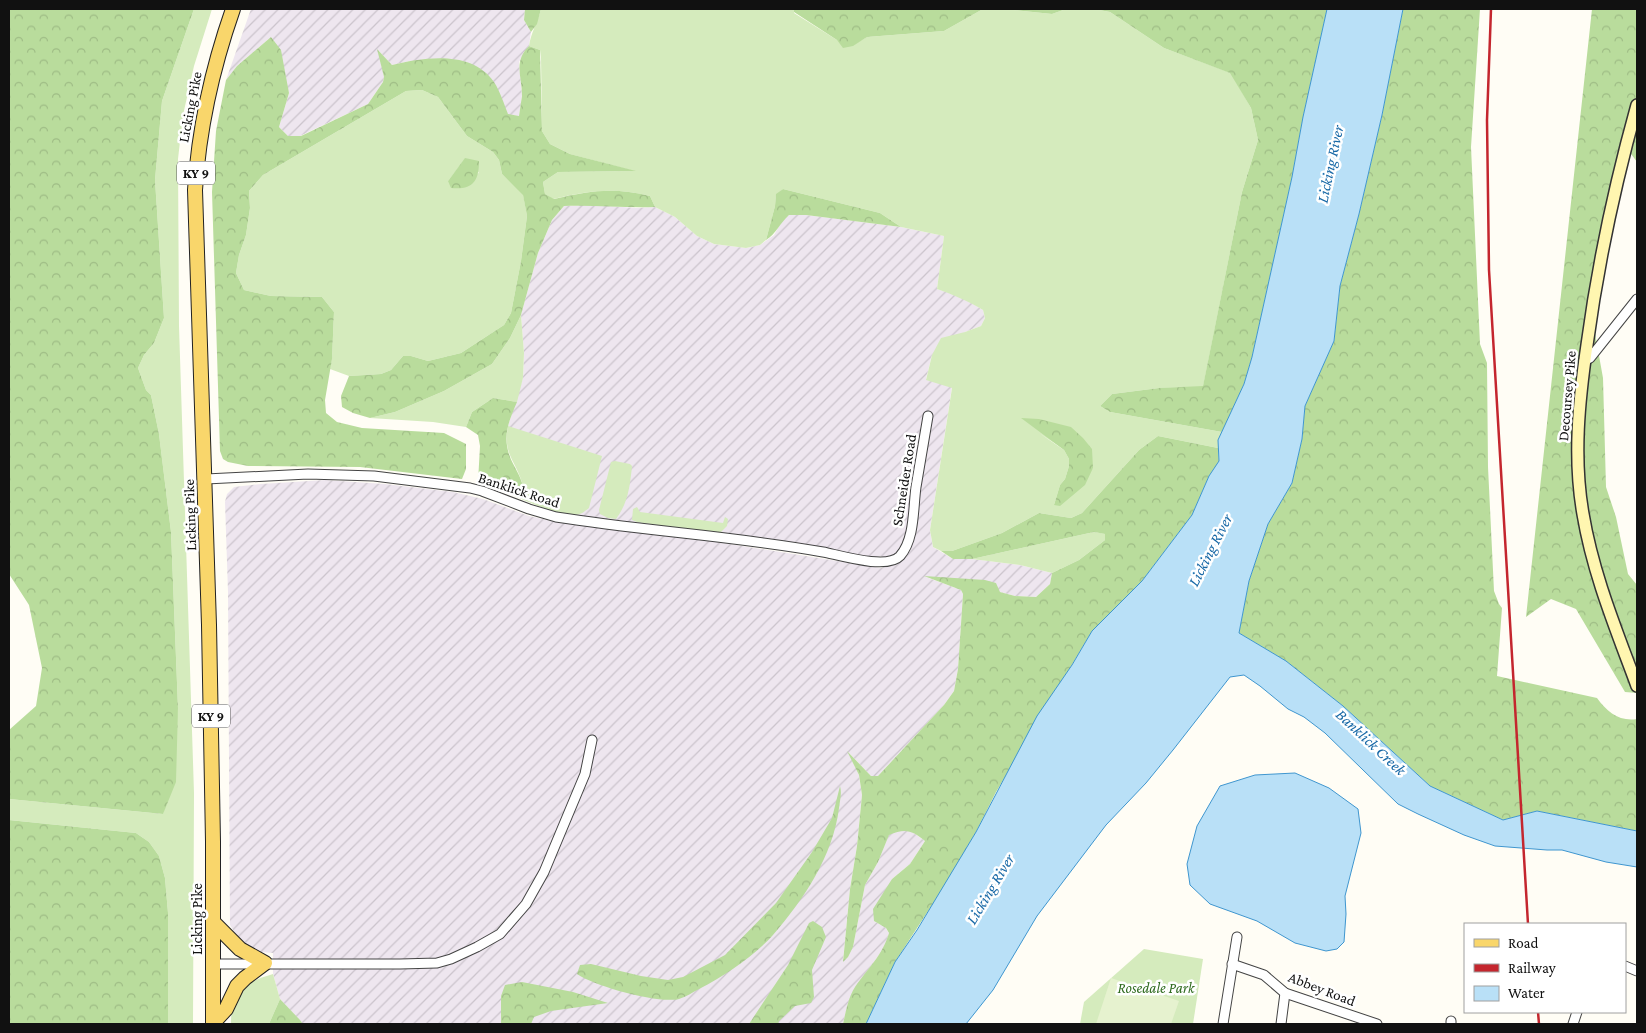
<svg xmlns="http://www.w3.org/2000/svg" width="1646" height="1033" font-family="'Crimson Pro',serif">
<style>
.industrial{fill:url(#industrial-furrows)}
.grass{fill:#d5ebbd;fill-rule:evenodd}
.forest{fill:url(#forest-crowns)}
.pitch{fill:#e6f2cf}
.water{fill:#b9e0f7;stroke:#3f96cf}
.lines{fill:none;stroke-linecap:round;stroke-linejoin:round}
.street-casing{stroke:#444;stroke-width:11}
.secondary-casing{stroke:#333;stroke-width:14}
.primary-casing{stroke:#222;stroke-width:16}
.street{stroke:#fff;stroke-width:9}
.secondary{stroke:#fff6b0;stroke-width:11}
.primary{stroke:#f9d66b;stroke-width:14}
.rail{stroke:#c4262e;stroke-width:2.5}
.labels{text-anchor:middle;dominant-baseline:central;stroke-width:5;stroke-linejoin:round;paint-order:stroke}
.shield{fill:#fff;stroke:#585858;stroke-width:1}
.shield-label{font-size:14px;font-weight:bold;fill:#111}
.street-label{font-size:15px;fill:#111;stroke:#fff}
.park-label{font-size:15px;font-style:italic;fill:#2f6b1f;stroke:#fff}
.water-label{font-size:16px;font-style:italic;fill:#1768a6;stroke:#fff}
</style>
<defs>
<pattern id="industrial-furrows" width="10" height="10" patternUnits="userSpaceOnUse" patternTransform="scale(1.25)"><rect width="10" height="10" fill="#eee6ef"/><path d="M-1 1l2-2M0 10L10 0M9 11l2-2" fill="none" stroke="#cbc4cc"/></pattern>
<pattern id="forest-crowns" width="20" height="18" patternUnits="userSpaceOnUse" patternTransform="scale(1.25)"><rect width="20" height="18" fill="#b9dc9c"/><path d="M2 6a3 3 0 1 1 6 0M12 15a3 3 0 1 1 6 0" fill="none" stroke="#9ebc85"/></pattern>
</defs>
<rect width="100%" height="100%" fill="#fffdf5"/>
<!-- industrial -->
<g class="industrial">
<polygon points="251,9 525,9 524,20 531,32 529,46 524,52 519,62 522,95 519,116 508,115 494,82 410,61 392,65 378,50 384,77 383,82 368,104 300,136 288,136 279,127 289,93 271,37 237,66 226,80"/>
<polygon points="596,205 636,208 655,207 675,217 697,236 714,244 746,248 760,245 774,235 782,221 789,215 806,215 901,227 944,236 937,289 959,296 973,304 983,310 985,318 981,326 965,332 932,355 926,379 952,387 930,530 933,547 953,559 972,559 1020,565 1052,573 1050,584 1036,597 1015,596 1000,592 926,577 961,590 963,594 958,669 954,691 944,705 878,776 871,776 848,752 859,775 862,795 857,846 850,889 843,961 853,947 865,885 878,862 889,834 898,830 911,831 925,841 910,864 892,879 874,921 886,928 889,933 885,947 855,988 848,1003 843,1024 303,1024 280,999 273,974 273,953 261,952 248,946 237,936 230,925 228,592 225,502 227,494 234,487 261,484 325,480 385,484 453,492 483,499 529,516 556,522 692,538 881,568 893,564 896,564 881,556 873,558 772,541 569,515 540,506 517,497 522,482 508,426 523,378 524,353 521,315 538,253 552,220 564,206"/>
</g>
<!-- grass -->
<g class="grass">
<polygon points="194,9 212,9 194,66 183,115 178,159 179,326 194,793 193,1024 168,1024 168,913 165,878 159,856 149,842 136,833 9,820 9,799 163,814 178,708 171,532 159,434 151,395 146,390 138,368 144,355 154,343 164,318 155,180 162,101"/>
<path d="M541 9H794V13L837 40 853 45 867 37 944 31 983 9H1004L1052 14 1066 9H1094L1110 12 1164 48 1231 73 1251 108 1258 140 1242 192 1203 387 1159 388 1112 394 1100 406 1110 412 1222 432 1218 440V448L1158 436 1139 450 1082 513 1071 518 1039 513 1002 533 952 551H941L933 547 930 530 952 388 926 380 932 355 941 338 965 332 981 326 985 318 983 310C968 301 954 295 937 289L944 236 901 227 880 213 783 189 776 195 775 206 766 240 760 245 746 248 714 244 697 236 675 217 655 207 650 196C612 187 590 191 553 199L545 194 543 182 558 172 634 171 570 154 550 144 542 131 541 57 540 50 529 46C531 32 538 22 541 9ZM1039 433 1093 468 1054 505 1060 485 1065 479 1069 466V459L1064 450Z"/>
<path d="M422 90 438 97 467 136 493 152 499 160 502 174 523 194 527 216 521 261 511 313 504 325 461 353 428 361 411 356H403L391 370 381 374 349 376 330 369 332 358 334 312 322 297 271 296 244 290 236 273 239 255 246 235 250 208 249 191 263 175 406 91ZM465 159 479 173 448 181Z"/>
<polygon points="521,315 524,353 523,378 517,402 493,398 472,412 466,427 433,422 370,418 395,412 444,391 492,364 510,338"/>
<path d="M508 426 602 456 589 508C585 511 581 515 575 515 560 516 531 503 517 497L522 482C514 458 503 454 508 426Z"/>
<path d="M615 461 630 464 632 466C630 486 628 503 616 519L608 518 600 514 599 510 611 462Z"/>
<polygon points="637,507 640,512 723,523 725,517 728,519 727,526 719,534 637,522 632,520 633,509"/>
<polygon points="1094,532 1106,534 1105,540 1079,560 1052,573 1020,565 972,559"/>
<polygon points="1144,949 1203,959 1193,1024 1080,1024 1084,1002"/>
<path d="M273 974 280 999 269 1024H231C231 990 243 983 273 974Z"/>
</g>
<!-- forest -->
<g class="forest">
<polygon points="9,9 194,9 162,101 155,180 164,318 154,343 144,355 138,368 146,390 151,395 159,434 171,532 178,708 176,782 163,814 9,799 9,730 36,706 42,668 29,605 9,574"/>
<polygon points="525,9 541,9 537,24 531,32 524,20"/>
<polygon points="794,9 983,9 944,31 867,37 853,46 843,48 837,40 794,12"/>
<polygon points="1004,9 1066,9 1052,14"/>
<polygon points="1094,9 1327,9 1303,117 1292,177 1252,357 1244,384 1222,432 1110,412 1100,406 1112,394 1159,388 1203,386 1242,192 1258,140 1251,108 1230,73 1164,48 1110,12"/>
<path d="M1403 9H1480L1471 147 1480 344 1487 363 1488 467 1494 591 1499 604 1502 608 1497 676 1597 698C1607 712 1620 722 1637 719V831L1537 811 1503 820 1430 786 1343 706 1286 661 1239 633 1249 581 1268 524 1292 483 1302 439 1305 406 1334 341 1340 286 1359 214 1382 115Z"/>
<polygon points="1592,9 1637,9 1637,162 1626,147 1591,311 1603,378 1606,487 1616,517 1628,574 1637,585 1637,693 1625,692 1576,609 1551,599 1526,617"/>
<path d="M271 37 281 50 289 93 279 127 288 136H301L368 104 383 82 384 77 377 49 392 65C425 57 472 50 494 82 500 91 504 104 508 114L519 116C520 109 521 102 522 96 522 76 513 62 529 46L540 50 542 131 550 144 570 154 636 171 558 172 543 182 545 194 554 199C591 191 612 187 650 196L655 207C625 208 595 205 564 206L552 220 538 253 521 315 510 338 492 364 444 391 395 412 370 418 353 413 342 407 341 396 349 376 381 374 391 370 403 356H411L428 361 461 353 504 325 511 313 521 261 527 216 523 195 502 174 499 160 493 152 467 136 438 97 422 90 406 91 263 175 249 191 250 208 246 235 239 255 236 273 244 290 271 296 322 297 334 312 332 359 325 400 326 413 337 422 362 428 444 433 466 444V469L462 479 360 467 248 466 228 462 223 459 220 451 212 192 216 131 226 80 237 66Z"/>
<path d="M465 158 479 161C479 182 472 190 451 188L448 181Z"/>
<path d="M783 189 880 213 901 227 806 215H789C780 223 776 234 766 240L775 206 776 194Z"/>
<path d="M493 398 517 402C509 421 502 436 510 457 513 465 519 473 522 483L517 497 478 482 480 446 478 435 466 427 472 412Z"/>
<polygon points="1021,418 1039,419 1071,427 1083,438 1092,449 1093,468 1085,485 1060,506 1054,505 1060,485 1065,479 1069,466 1069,459 1064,450"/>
<path d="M1158 436 1218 448 1219 461 1209 476 1192 515 1142 581 1092 631 996 792 976 832 943 888 895 962 866 1024H843C846 1011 848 998 855 987 868 968 882 956 889 933L886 928 874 921 873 909 892 879 910 864 925 841C912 830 905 828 889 835L878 862 865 885 853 947 848 957 843 962 850 889 857 846 862 795 859 775 847 751 871 776H878L944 705 954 691 958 669 963 594 961 590 924 576 985 580 996 583 1000 592 1015 596 1036 597 1050 584 1052 573 1079 560 1105 540V534L1094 532 972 559H953L941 551H952L1002 533 1039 513 1071 518 1082 513 1139 450Z"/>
<path d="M840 786C842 793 840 800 839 808 833 856 804 899 773 935 753 957 726 975 699 989 693 992 686 997 679 999 658 1004 594 986 577 974L580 965 591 964 641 976 668 980 683 977 725 955 776 903 812 852 832 818Z"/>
<polygon points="9,820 136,833 149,842 159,856 165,878 168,913 168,1024 9,1024"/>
<polygon points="813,921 822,927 826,937 812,970 814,997 811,1003 795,1006 779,1021 778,1024 749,1024 788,965 809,923"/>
<polygon points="522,982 573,992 608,1003 551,1011 534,1017 531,1024 501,1024 501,996 505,985"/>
<polygon points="280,999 300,1020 303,1024 269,1024"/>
</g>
<!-- pitch -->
<polygon class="pitch" points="1111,978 1179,1001 1171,1024 1096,1024"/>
<!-- water -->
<g class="water">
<polygon points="1327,9 1403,9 1382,115 1359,214 1340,286 1334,341 1305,406 1302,439 1292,483 1268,524 1249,581 1239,633 1286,661 1343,706 1430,786 1503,820 1537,811 1637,831 1637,867 1606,862 1562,850 1547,850 1495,846 1464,835 1418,814 1398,804 1325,733 1304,717 1288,709 1260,686 1244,675 1230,677 1173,750 1146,783 1106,825 1037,916 993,990 966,1024 866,1024 895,962 917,930 976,832 1037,716 1072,665 1092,631 1142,581 1192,515 1209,476 1219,461 1218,440 1244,384 1252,357 1292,177 1303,117"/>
<polygon points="1295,773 1329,788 1358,809 1361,833 1345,896 1346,914 1344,942 1337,949 1326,951 1295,943 1257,921 1210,904 1190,885 1187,864 1197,826 1220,786 1255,775"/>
</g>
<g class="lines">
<!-- street casing -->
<g class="street-casing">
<g id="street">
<polyline points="1584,361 1590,358 1637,299"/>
<path d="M206 479 308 474 374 476 470 488 482 491 529 509 556 517C645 531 734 536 823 552 839 555 887 570 900 556 915 539 913 508 916 487 920 463 924 439 928 416"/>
<polyline points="214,964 400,964 437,963 451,959 477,947 500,934 526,904 544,872 585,774 592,740"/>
<polyline points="1232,964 1264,975 1285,993 1377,1024"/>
<polyline points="1625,966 1637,971"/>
<polyline points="1223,1024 1237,937"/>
<polyline points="1281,1024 1285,993"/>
<polyline points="1451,1024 1451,1021"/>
<polyline points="1573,1024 1577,1012"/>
</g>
</g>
<!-- secondary casing -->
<g class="secondary-casing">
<path id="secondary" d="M1637 105C1615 184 1598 263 1587 345 1579 400 1573 458 1583 514 1593 574 1616 629 1637 686"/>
</g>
<!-- primary casing -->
<g class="primary-casing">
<g id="primary">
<polyline points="213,1023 226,1009 237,986 245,978 265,963 240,949 213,922"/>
<path d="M213 1024V841L209 625 195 190C199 126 212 69 233 9"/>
</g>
</g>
<!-- street -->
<use href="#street" class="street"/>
<!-- secondary -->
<use href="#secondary" class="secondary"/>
<!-- primary -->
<use href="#primary" class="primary"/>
<!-- rail -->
<g class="rail">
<polyline points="1491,9 1487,120 1489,270 1528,924"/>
<polyline points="1538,1012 1539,1024"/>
</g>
</g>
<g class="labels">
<!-- shield labels -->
<g class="shield">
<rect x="177" y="161.5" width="38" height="23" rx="4"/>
<rect x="192" y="704.5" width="38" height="23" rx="4"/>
</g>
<g class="shield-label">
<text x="196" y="173">KY 9</text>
<text x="211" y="716">KY 9</text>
</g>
<!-- street labels -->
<g class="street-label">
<text transform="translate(190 107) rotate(-79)">Licking Pike</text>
<text transform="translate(1567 396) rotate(-85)">Decoursey Pike</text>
<text transform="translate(904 480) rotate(-81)">Schneider Road</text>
<text transform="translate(519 490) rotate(18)">Banklick Road</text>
<text transform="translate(190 515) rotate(-92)">Licking Pike</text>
<text transform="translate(197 919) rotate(-90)">Licking Pike</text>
<text transform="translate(1322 989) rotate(21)">Abbey Road</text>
</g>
<!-- park labels -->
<g class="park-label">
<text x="1156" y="988">Rosedale Park</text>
</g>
<!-- water labels -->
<g class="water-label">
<text transform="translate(1330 164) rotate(-78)">Licking River</text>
<text transform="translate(1210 550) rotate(-63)">Licking River</text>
<text transform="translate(1371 742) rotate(43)">Banklick Creek</text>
<text transform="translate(990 889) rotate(-59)">Licking River</text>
</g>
</g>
<!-- border -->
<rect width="1646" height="1033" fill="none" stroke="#111111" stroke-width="20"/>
<!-- legend -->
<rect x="1464" y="923" width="162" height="90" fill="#ffffff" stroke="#a0a0a0"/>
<rect x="1474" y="939" width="25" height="8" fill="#f9d66b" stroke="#a0a0a0"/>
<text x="1508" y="948" font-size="15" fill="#111111">Road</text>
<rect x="1474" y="964" width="25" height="8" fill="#c4262e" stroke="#a0a0a0"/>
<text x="1508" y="973" font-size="15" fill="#111111">Railway</text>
<rect x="1474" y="986" width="25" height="15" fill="#b9e0f7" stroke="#a0a0a0"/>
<text x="1508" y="998" font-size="15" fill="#111111">Water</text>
</svg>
